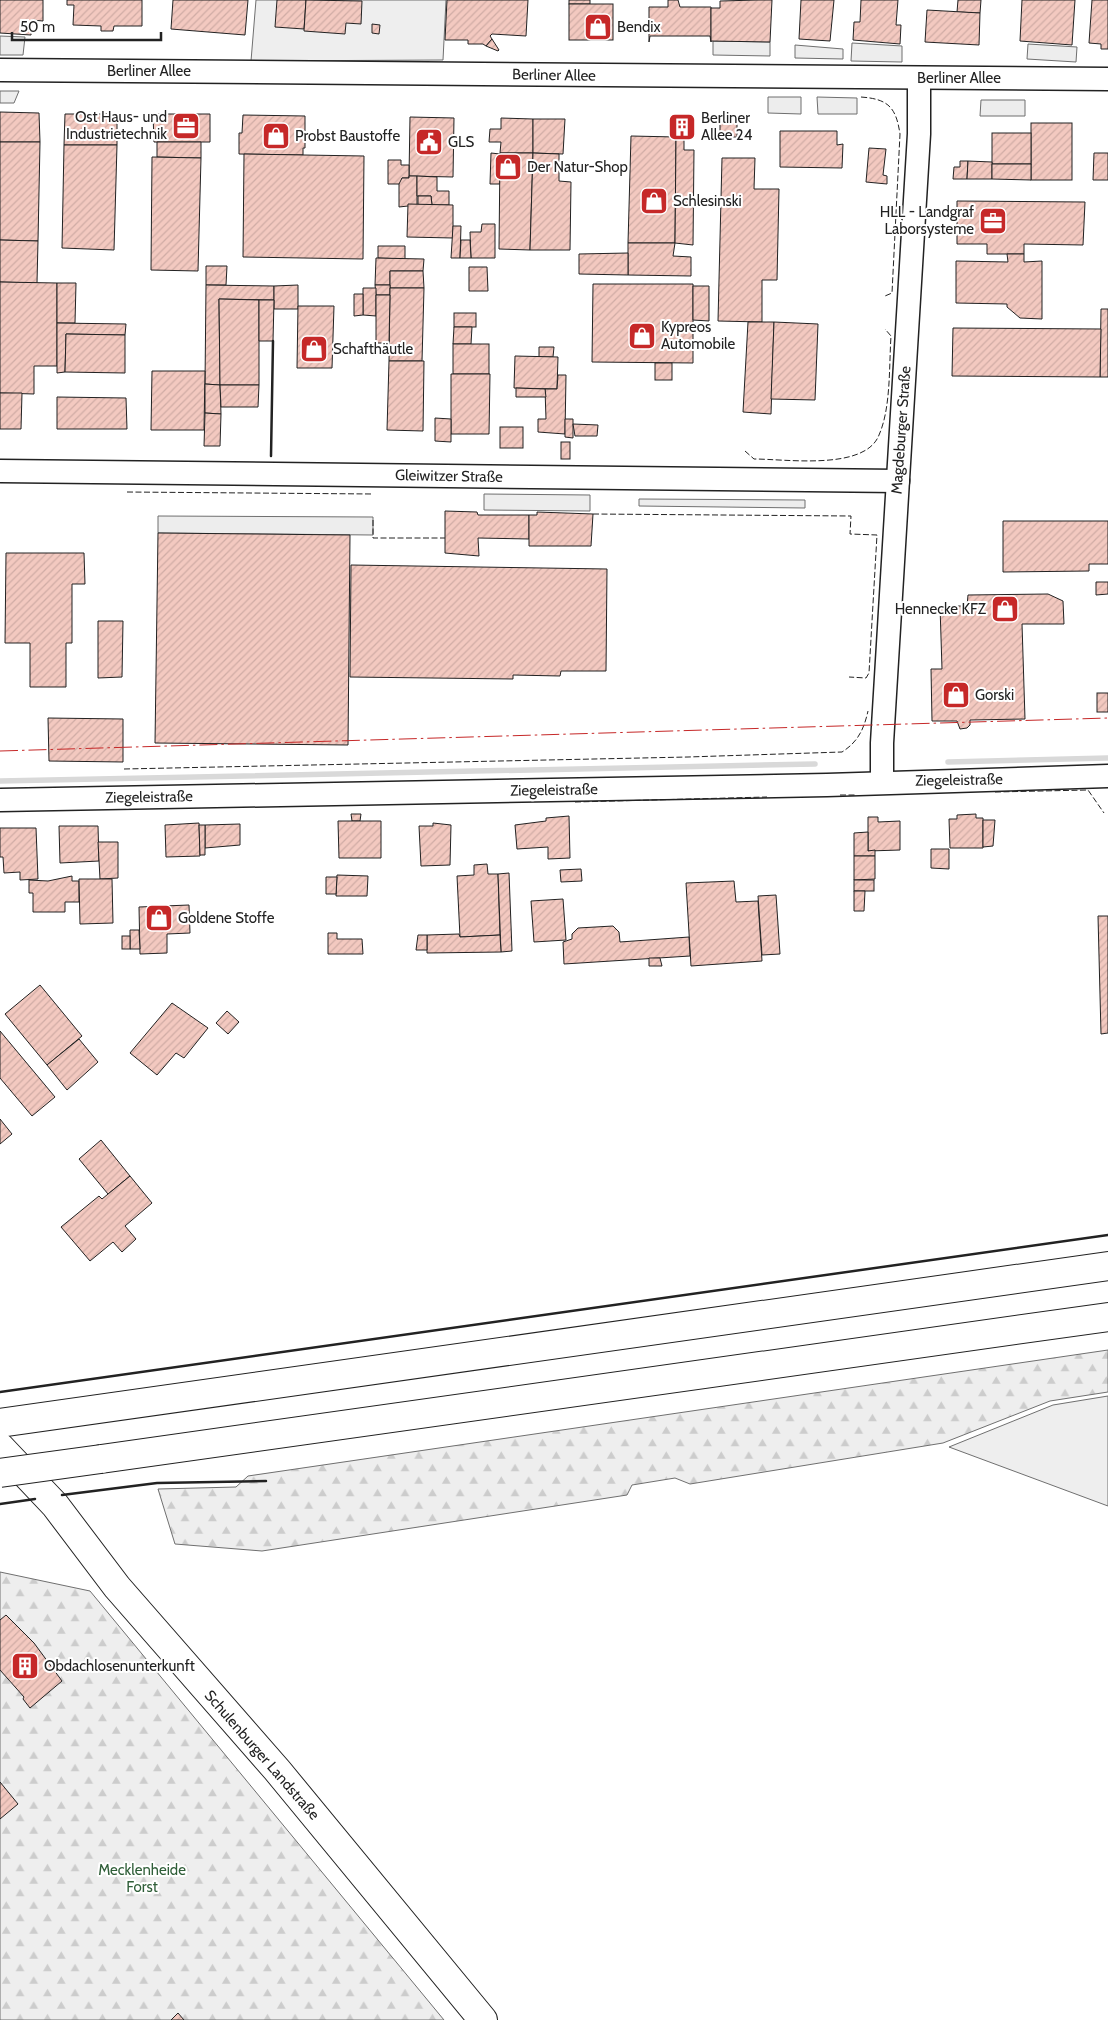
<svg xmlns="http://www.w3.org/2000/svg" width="1108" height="2020" font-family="Cabin,sans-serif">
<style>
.green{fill:#eee;stroke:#6f6f6f}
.forest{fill:url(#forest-firs);stroke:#6f6f6f}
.parking{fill:#ededed;stroke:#6f6f6f}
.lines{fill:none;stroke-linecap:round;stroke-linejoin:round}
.stream{stroke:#d9d9d9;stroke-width:5.5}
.building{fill:url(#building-hatch);stroke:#222}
.minor-casing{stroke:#222;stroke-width:25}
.major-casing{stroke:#222;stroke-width:30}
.highway-casing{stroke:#222;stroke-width:30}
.minor{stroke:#fff;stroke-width:22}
.major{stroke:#fff;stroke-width:28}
.highway{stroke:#fff;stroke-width:28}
.highway-bridge-casing{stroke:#222;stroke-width:30;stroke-linecap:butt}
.highway-bridge{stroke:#fff;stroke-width:28}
.fence{stroke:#222;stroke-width:1;stroke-dasharray:6 2.5;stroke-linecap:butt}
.wall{stroke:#222;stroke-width:2.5}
.power{stroke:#c62828;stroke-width:1;stroke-dasharray:18 4 2.5 4;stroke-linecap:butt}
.labels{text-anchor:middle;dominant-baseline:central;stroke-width:4;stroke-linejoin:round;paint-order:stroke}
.poi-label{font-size:15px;fill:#222;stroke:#fff;text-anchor:start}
.street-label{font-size:15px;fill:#222;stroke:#fff}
.park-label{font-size:15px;fill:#2f5e38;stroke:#fff}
</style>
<defs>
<pattern id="forest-firs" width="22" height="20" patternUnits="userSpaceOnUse" patternTransform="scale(1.25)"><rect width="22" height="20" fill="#eee"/><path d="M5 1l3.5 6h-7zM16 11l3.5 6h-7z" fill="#ccc"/></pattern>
<pattern id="building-hatch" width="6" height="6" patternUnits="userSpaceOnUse" patternTransform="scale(1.25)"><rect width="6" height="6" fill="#f3c9c0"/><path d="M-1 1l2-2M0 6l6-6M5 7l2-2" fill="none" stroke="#d0aca5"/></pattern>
</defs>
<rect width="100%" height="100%" fill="#fff"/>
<!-- green -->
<g class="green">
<polygon points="256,0 446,0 443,60 251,61"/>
<polygon points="1108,1396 1108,1506 949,1447 1053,1405"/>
</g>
<!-- forest -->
<g class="forest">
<polygon points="1108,1350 1108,1392 1050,1401 943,1443 690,1484 675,1478 632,1485 627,1495 262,1551 175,1544 158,1489 236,1487 248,1476"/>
<polygon points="0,1572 90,1591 444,2020 0,2020"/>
</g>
<!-- parking -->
<g class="parking">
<polygon points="0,36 25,37 23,55 0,55"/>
<polygon points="713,41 770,42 770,56 713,55"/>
<polygon points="852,43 902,46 902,62 851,61"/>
<polygon points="1028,44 1077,47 1076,62 1027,59"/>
<polygon points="795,45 843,49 843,59 795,58"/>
<polygon points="0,91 19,91 14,103 0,103"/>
<polygon points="768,97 801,97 801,114 768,113"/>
<polygon points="817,97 857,98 857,114 818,114"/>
<polygon points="981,100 1025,100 1025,116 980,116"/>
<polygon points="484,494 590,495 590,511 484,510"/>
<polygon points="639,499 805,500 805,508 639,506"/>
<polygon points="158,516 373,517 373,535 158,533"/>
</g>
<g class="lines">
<!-- stream -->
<g class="stream">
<polyline points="948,762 1108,758"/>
<polyline points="0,781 815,764"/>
</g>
</g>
<!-- building -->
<g class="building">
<polygon points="0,0 43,0 43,21 32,20 31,35 0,33"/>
<polygon points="67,0 142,0 142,26 114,26 113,31 101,31 101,26 73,25 74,5 67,5"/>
<polygon points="173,0 248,0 245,35 171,29"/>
<polygon points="277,0 306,0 304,29 275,27"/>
<polygon points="306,0 362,1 361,24 346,23 345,34 304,31"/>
<polygon points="447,0 528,0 526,36 492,34 490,36 492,39 486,46 483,44 468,44 468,40 445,40"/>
<rect x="569" y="0" width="21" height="4"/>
<polygon points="668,0 678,0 680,7 711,7 711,42 710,36 650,36 649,42 649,7 668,7"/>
<polygon points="758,0 772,0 770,42 711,41 711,8 720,8 720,1"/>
<polygon points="801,0 834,0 830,41 799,39"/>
<polygon points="861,0 898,0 896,25 901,25 900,44 853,40 854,22 860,22"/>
<polygon points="958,0 981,0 980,13 957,12"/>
<polygon points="1022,0 1075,0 1072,45 1020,41"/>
<polygon points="1092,0 1108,0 1108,49 1101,49 1101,44 1089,43"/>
<rect x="569" y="4" width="44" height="36"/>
<polygon points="927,10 980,13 979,45 925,42"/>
<polygon points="372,24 380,25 379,34 372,33"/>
<polygon points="492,39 499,50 498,51 486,46"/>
<polygon points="0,112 39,113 40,142 0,142"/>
<polygon points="65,114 117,114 117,145 64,145"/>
<polygon points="153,114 210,114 210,142 154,142"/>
<polygon points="243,115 305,116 305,148 303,148 303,155 239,154 239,133 242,133"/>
<polygon points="410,117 454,118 453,177 409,176"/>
<polygon points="501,118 533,119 533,153 500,153 501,142 489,142 490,129 501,129"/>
<polygon points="533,119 565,119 563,154 533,153"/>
<polygon points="677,119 686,119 687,134 677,134"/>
<rect x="720" y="120" width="17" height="17"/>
<rect x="1031" y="123" width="41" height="57"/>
<polygon points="780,131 837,131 837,145 843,144 842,168 780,167"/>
<rect x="992" y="133" width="39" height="31"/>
<polygon points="631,136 676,137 675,243 628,243"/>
<polygon points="676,137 684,138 684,150 694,150 693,245 675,243"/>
<polygon points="0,142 40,142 38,241 0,240"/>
<polygon points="157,142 201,142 201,158 157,157"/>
<polygon points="64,145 117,145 114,250 62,248"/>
<polygon points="869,148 886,149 883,175 887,176 887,184 866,182"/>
<polygon points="491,153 500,154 500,184 490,184"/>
<polygon points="500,153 533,153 530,250 499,249"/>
<polygon points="533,153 559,154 559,181 571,182 570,250 530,250"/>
<polygon points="1094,153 1108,153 1108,180 1093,180"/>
<polygon points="244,154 364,156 363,259 243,257"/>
<polygon points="152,157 201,158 198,271 151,270"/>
<polygon points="722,158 755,158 754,189 779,189 777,280 762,280 762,322 718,321"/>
<polygon points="388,160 401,160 401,165 409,165 409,178 402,178 401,184 388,184"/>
<polygon points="960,161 968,161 967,179 953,179 954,167 960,167"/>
<polygon points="968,161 992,162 992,179 967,179"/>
<polygon points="992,164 1031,164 1031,180 992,179"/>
<polygon points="409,176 417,176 417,205 399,207 399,184 402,178 409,178"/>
<polygon points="417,176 437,177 437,191 449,191 449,205 432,205 431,196 417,196"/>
<polygon points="418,196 431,196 432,205 418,205"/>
<polygon points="957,201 1085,202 1083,245 1024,244 1024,254 987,254 987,244 957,244"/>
<polygon points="408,204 453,205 453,238 407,237"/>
<polygon points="482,224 495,224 495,258 471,258 470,232 481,232"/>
<polygon points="453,226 461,226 460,258 451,258"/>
<polygon points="0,240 38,241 37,283 0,282"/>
<polygon points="461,240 470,240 471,258 460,258"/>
<polygon points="628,243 675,243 673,256 691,257 691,276 628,275"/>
<polygon points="378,246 405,246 405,259 378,258"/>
<polygon points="628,253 628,275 579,274 579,254"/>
<polygon points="1007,254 1024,254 1024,262 1042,261 1042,319 1020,318 1007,307 1007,304 956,303 956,261 1008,262"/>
<polygon points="376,258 424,259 423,271 390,271 390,285 375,285"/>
<polygon points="206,266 227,266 226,285 206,285"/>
<polygon points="469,267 487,267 488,291 469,291"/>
<polygon points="390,271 423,271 424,288 390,288"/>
<polygon points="0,282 57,283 57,366 34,366 34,394 0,393"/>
<polygon points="57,283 76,283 75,323 57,323"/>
<polygon points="593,284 693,284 693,363 592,362"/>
<polygon points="206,285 274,286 274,300 219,299 220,385 205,384"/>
<polygon points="298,285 298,309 274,309 274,286"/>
<polygon points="375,285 390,285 390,295 376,295"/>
<polygon points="693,286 709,286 709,321 693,320"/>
<polygon points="363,288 376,288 376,316 363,315"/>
<polygon points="390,288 424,288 422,361 389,361"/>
<polygon points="354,294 363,294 363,315 354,316"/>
<polygon points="376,295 390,295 389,343 376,343"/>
<polygon points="219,299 259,300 259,385 220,385"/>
<polygon points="259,300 274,300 273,341 259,341"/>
<polygon points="298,306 334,306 332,368 297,368"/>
<polygon points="1101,309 1108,309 1108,377 1100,377"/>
<rect x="454" y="313" width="22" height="14"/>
<polygon points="748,322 774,322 771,414 743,412"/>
<polygon points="774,322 818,324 815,400 771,399"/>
<polygon points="57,323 126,324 125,335 66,334 65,372 57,373"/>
<polygon points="454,327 472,327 471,344 453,344"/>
<polygon points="953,328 1101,329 1100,377 952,376"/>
<polygon points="66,334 125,335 125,373 65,372"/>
<rect x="453" y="344" width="36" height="30"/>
<polygon points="539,347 554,347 553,357 539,357"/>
<polygon points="515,356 558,357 557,389 514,388"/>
<polygon points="389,361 424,361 423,431 387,430"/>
<rect x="655" y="363" width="17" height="17"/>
<polygon points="152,371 205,371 204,430 151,430"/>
<polygon points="451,374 490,374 489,434 451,434"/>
<polygon points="558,375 566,375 565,434 538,432 538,419 546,419 545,389 557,389"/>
<polygon points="205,384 220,385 221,414 205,413"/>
<polygon points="220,385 259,385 258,407 221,407"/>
<polygon points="516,388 545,389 546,397 516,397"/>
<polygon points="0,393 22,393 21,429 0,429"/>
<polygon points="57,397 126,398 127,429 57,429"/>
<polygon points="205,413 221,414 220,446 204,446"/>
<polygon points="435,418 451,419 451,442 435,441"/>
<polygon points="565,419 573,419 573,438 565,437"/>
<polygon points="573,424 598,425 597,436 575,436"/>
<rect x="500" y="427" width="23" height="21"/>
<rect x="561" y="442" width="9" height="17"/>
<polygon points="445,511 477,512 478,515 529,515 529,539 478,538 479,556 445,553"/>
<polygon points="537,512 593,514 591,546 529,546 529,515 537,515"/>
<polygon points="1003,521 1108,521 1108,564 1089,564 1089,571 1003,572"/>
<polygon points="158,533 350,535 348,745 155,743"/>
<polygon points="6,553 84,553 85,584 72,584 72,643 66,643 66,687 30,687 30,643 5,643"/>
<polygon points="351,565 607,569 606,671 561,671 560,676 513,675 513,679 350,677"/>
<polygon points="1096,582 1108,582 1108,594 1096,595"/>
<polygon points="1048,594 1063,601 1064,624 1022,624 1025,719 970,720 970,725 967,728 960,729 957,721 932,721 931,669 942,669 940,606 967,606 968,595"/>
<polygon points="98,621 123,621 122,677 98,678"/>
<rect x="1097" y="693" width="11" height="19"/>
<polygon points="48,718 123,719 123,762 49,761"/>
<polygon points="351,814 361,814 360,821 352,821"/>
<polygon points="976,814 976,818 983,818 983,848 950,848 949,819 957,819 957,815"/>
<polygon points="569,816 570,858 548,859 548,847 517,849 515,825 546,821 546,818"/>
<polygon points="868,817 878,817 878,822 900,821 900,850 868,851"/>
<polygon points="983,820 995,820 993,846 983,847"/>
<polygon points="338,821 381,821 381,858 339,858"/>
<polygon points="199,823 200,856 166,857 165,825"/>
<polygon points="433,823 451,825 450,865 421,866 419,826 433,826"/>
<polygon points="240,824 240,845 205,848 205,825"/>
<polygon points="199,825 205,825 205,855 200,855"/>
<polygon points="59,826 98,826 99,861 60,863"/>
<polygon points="0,828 36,828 38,879 20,880 20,872 4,873 3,857 0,857"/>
<polygon points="868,832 868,851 875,850 875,856 854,856 854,833"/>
<polygon points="98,842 118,842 118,878 100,879"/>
<polygon points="931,849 949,849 949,869 931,868"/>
<polygon points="854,856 875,856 875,879 854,880"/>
<polygon points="487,864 488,874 498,874 500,935 460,937 457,876 474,875 474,865"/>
<polygon points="581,869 582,881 561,882 560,870"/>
<polygon points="509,873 512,951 501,952 498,874"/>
<polygon points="337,875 368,876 367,896 336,896"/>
<polygon points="72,876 72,881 79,881 79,902 65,902 65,912 33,912 33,893 29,893 29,880 48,881"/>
<polygon points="326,877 337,877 336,894 326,894"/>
<polygon points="79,879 112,879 113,923 80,924"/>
<rect x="854" y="880" width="20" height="11"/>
<polygon points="734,881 736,902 758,901 762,961 691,966 686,883"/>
<polygon points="854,891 865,891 864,911 854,911"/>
<polygon points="776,895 780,954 762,955 758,896"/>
<polygon points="563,899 566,940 534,942 531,901"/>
<polygon points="189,905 190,933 167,934 167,953 140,954 139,907"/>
<polygon points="1098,916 1108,916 1108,1033 1101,1034"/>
<polygon points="613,926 619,932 620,942 689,937 690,956 564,964 563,942 572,939 572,934 578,928"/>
<polygon points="130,930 139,930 140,949 130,949"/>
<polygon points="328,933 337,933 337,939 362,939 363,954 328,954"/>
<polygon points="459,934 460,937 500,935 501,952 427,953 427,935"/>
<polygon points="418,935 427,935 427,950 416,950"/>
<rect x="122" y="936" width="8" height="13"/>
<polygon points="649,958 660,958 662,966 649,966"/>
<polygon points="40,985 82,1036 47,1065 5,1014"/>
<polygon points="172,1003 208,1028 184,1058 176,1053 157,1075 130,1053"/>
<polygon points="227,1011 239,1022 228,1034 216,1023"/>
<polygon points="0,1031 55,1097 32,1116 0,1078"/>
<polygon points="79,1039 98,1062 67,1090 47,1065"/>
<polygon points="0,1119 12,1134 0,1144"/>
<polygon points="101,1140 130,1176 108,1194 79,1159"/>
<polygon points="130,1176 152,1203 125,1226 136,1239 122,1252 113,1242 90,1261 61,1227 99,1196 102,1199"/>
<polygon points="6,1615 34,1643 62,1681 30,1708 23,1699 24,1697 0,1670 0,1620"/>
<polygon points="0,1782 18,1804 0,1819"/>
<polygon points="178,2013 184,2020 171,2020"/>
</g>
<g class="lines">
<!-- minor casing -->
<g class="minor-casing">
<g id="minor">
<polyline points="0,70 1108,79"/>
<polyline points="0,471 898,481"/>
<polyline points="882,782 882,743 919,134 919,78"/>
<polyline points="0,800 827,785 1108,776"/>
</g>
</g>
<!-- major casing -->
<g class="major-casing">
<polyline id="major" points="0,1447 55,1505 117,1587 277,1770 483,2020"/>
</g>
<!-- highway casing -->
<g class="highway-casing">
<g id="highway">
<polyline points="0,1423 1108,1266"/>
<polyline points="101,1459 1108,1317"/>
</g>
</g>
<!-- minor -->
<use href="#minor" class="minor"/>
<!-- major -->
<use href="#major" class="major"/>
<!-- highway -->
<use href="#highway" class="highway"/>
<!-- highway-bridge casing -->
<g class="highway-bridge-casing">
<polyline id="highway-bridge" points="0,1473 101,1459"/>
</g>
<!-- highway-bridge -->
<use href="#highway-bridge" class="highway-bridge"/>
<!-- fence -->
<g class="fence">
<path d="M861 97C888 99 896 107 900 134L892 293 885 296"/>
<path d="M745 451 754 459C786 459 865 471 879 435 891 408 889 366 891 336L885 329"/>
<polyline points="127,492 373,494"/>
<polyline points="593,514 851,516 850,534 877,535 869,673 866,678 849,677"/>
<polyline points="373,520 373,538 445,538"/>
<path d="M124 769 688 757 842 752C858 742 864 729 868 711"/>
<polyline points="995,792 1088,790 1104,813"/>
<polyline points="840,795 855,795"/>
<polyline points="575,802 767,797"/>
</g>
<!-- wall -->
<g class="wall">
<polyline points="271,456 273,341"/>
<polyline points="0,1392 1108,1235"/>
<polyline points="62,1495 157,1483 266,1481"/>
<polyline points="0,1504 35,1499"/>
</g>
<!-- power -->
<polyline class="power" points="0,751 1108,718"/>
</g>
<!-- icons -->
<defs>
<g id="shop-square" transform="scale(1.4375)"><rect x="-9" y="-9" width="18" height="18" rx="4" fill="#c62828" stroke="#fff"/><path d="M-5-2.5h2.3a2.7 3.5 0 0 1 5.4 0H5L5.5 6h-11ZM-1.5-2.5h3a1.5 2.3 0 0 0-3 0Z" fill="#fff"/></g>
<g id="office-square" transform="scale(1.4375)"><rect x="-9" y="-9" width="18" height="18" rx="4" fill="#c62828" stroke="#fff"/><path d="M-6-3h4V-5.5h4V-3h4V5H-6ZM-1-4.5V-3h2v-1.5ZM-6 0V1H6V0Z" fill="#fff"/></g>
<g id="building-square" transform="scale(1.4375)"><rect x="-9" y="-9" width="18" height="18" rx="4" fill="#c62828" stroke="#fff"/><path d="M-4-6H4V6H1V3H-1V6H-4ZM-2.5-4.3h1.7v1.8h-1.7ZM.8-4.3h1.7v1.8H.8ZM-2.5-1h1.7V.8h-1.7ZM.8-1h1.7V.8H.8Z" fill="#fff"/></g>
<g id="civic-square" transform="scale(1.4375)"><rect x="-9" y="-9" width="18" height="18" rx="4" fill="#c62828" stroke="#fff"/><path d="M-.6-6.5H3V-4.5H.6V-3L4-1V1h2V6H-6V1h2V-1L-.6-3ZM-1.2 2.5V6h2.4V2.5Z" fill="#fff"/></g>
</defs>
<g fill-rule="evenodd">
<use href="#shop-square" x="598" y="27"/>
<use href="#office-square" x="186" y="126"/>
<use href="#building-square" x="682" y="127"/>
<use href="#shop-square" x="276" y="136"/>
<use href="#civic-square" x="429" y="142"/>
<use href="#shop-square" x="508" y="167"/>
<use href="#shop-square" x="654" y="201"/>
<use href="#office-square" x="993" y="221"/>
<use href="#shop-square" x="642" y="336"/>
<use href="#shop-square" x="314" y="349"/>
<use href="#shop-square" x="1005" y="609"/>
<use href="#shop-square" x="956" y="695"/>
<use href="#shop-square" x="159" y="918"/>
<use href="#building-square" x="25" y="1666"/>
</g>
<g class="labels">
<!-- poi labels -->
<g class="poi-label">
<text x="617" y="27">Bendix</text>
<text x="167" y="117" text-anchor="end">Ost Haus- und<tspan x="167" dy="17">Industrietechnik</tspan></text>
<text x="701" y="118">Berliner<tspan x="701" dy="17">Allee 24</tspan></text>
<text x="295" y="136">Probst Baustoffe</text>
<text x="448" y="142">GLS</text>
<text x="527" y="167">Der Natur-Shop</text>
<text x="673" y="201">Schlesinski</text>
<text x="974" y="212" text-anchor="end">HLL - Landgraf<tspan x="974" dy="17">Laborsysteme</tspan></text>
<text x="661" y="327">Kypreos<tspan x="661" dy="17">Automobile</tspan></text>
<text x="333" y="349">Schafthäutle</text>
<text x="986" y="609" text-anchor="end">Hennecke KFZ</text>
<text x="975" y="695">Gorski</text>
<text x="178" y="918">Goldene Stoffe</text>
<text x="44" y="1666">Obdachlosenunterkunft</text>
</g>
<!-- street labels -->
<g class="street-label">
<text x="149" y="71">Berliner Allee</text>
<text transform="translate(554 75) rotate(1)">Berliner Allee</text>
<text x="959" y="78">Berliner Allee</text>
<text transform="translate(901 430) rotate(-86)">Magdeburger Straße</text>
<text transform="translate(449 476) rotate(1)">Gleiwitzer Straße</text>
<text transform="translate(959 780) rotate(-1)">Ziegeleistraße</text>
<text transform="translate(554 790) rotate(-1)">Ziegeleistraße</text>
<text transform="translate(149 797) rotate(-1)">Ziegeleistraße</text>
<text transform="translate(262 1755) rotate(49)">Schulenburger Landstraße</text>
</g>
<!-- park labels -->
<g class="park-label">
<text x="142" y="1870">Mecklenheide<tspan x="142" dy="17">Forst</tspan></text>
</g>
</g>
<!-- scale -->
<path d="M12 32v8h149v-8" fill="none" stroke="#222222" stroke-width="2.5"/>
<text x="20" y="32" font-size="15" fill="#222222" stroke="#ffffff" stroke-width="4" paint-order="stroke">50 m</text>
</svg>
